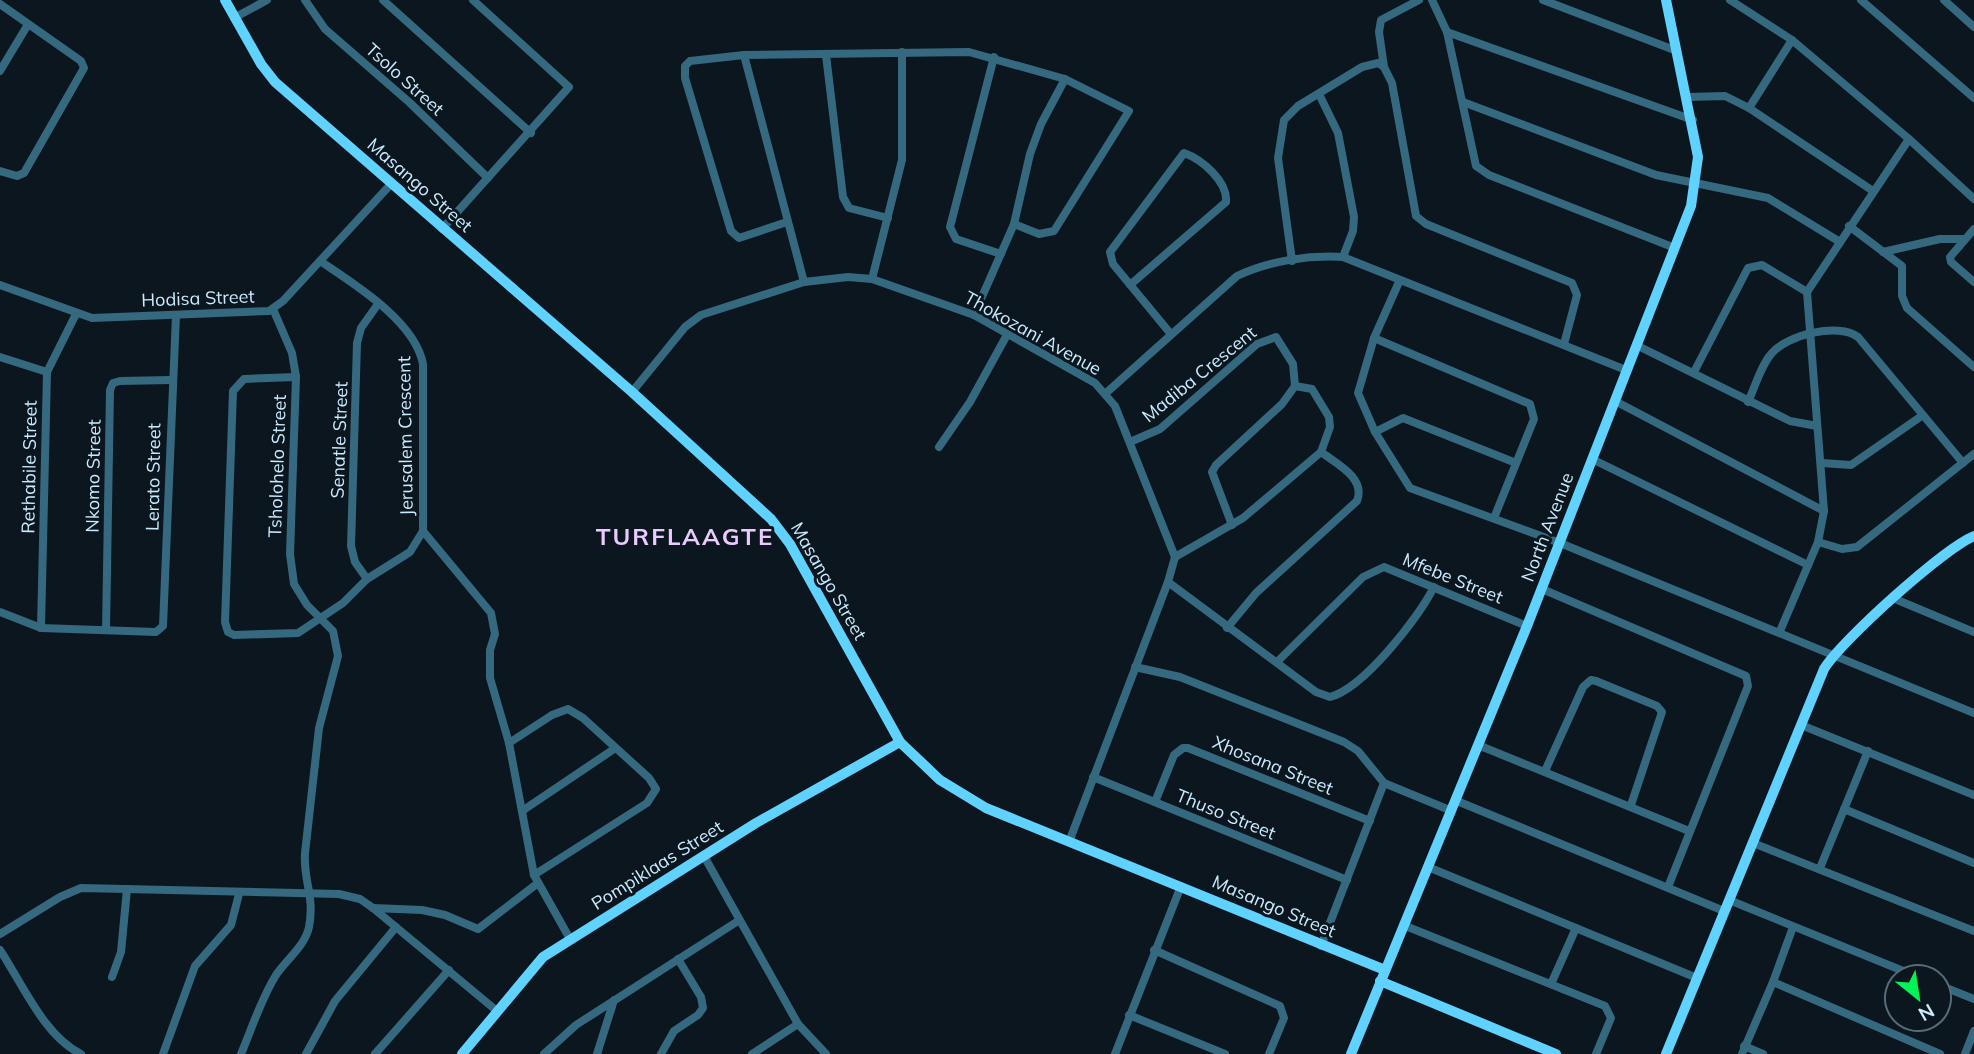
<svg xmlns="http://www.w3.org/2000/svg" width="1974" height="1054" font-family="Mulish,sans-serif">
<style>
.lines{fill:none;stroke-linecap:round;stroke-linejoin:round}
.street{stroke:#35697f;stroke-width:8}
.secondary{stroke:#60d2ff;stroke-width:10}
.labels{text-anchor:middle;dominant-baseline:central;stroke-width:6;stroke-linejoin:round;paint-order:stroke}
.street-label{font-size:18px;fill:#c9ebff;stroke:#0b161e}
.district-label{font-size:24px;font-weight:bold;letter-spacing:2px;fill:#ebcbff;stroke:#0b161e}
</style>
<rect width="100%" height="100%" fill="#0b161e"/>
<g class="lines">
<!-- street -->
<g class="street">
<polyline points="305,0 325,29 409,102 488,178"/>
<polyline points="383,0 531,133"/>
<polyline points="1432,0 1447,32 1476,166 1489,175 1675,248"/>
<polyline points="1543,0 1677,51"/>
<polyline points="1730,0 1792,40 1909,139 1974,199"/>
<polyline points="1861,0 1974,98"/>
<polyline points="1944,0 1974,27"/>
<polyline points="0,4 81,61 84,68 24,173 17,176 0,171"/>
<polyline points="234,18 267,0"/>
<polyline points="1447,32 1693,120"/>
<polyline points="1792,40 1749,108 1873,191"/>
<polyline points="744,55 804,282"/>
<polyline points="826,55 843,197 849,208 888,218"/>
<polyline points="994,57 950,227 956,239 1001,254"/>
<polyline points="1384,67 1379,32 1381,20 1419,0"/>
<polyline points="0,71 27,26"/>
<polyline points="1319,94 1338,133 1354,217 1353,231 1343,257"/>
<polyline points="1688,97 1725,96 1749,108"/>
<polyline points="1463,102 1656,175 1768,198 1840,242"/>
<polyline points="787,222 739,238 731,231 685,78 685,66 690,61 744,55 969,52 1065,79 1129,111 1054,231 1039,234 1014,224"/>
<polyline points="1849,226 1902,266 1902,296 1907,308 1974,367"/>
<polyline points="442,229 569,87 473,0"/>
<polyline points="1974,229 1950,257 1951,262 1974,282"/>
<polyline points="1883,252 1940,239 1965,239"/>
<polyline points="1292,261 1278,158 1284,120 1298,106 1362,67 1378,63 1384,67 1392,83 1416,216 1426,224 1572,283 1577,295 1564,344"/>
<polyline points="872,279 902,160 902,52"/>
<polyline points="1399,282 1374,338 1358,393 1375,432 1410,488 1560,543 1974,713"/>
<polyline points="0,285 92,318 269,311 283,301 391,184"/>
<path d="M1130 285 1226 202C1228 181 1201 159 1184 153L1110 252 1113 264 1170 333"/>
<polyline points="974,315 1014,224 1030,154 1041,124 1065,79"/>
<polyline points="1374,338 1530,404 1534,419 1494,518"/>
<polyline points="1636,345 1790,421 1817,426"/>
<polyline points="0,357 47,372"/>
<polyline points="1694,372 1748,268 1762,265 1807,292"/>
<path d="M296 377 244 379 233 391 225 622 228 632 234 635 298 633 343 603 367 579 410 552 423 531V364C415 321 354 284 320 261"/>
<polyline points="632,392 685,327 701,315 804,282 848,277 872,279 974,315 1095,383 1115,406 1175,557 1168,582 1069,842"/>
<path d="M1106 393 1237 276C1268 261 1308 255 1343 257L1626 370"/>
<polyline points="1615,401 1824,511"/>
<path d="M1748 402C1755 387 1761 365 1772 353 1787 335 1839 322 1858 337L1963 463"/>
<polyline points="1375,432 1403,418 1516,463"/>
<polyline points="1130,442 1160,429 1257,344 1276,337 1293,364 1295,386 1282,404 1216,465 1212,472 1232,525"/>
<polyline points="939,447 970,402 1008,333"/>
<polyline points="1592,459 1808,565"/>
<polyline points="1822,463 1851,465 1923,415"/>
<polyline points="423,531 491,613 495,634 490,650 490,678 509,743 534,875 570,939"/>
<polyline points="1818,542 1842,549 1857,547 1974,454"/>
<polyline points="1175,557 1243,518 1321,452 1330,427 1329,417 1312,389 1295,386"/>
<polyline points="367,579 355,562 351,546 357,343 361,328 378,304"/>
<path d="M1168 582 1316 692 1330 697C1364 688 1418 618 1434 587"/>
<polyline points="1542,589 1746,676 1748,686 1668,887"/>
<polyline points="1895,599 1974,632"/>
<polyline points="0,612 41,628 156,632 163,626 176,315"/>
<polyline points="41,628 47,372 76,314"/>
<path d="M1227 628 1256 593 1357 501C1366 478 1337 464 1321 452"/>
<polyline points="106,630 110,390 113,383 120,381 171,380"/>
<polyline points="1780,631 1818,542 1824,511 1807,292 1909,139"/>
<polyline points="1277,662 1363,577 1384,567 1527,626"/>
<polyline points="1135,667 1180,677 1344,742 1358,751 1384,783 1321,946"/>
<polyline points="1801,725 1974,795"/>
<polyline points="509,743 552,715 568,709 583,718 649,778 656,789 647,803 534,875"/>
<polyline points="1478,745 1689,831"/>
<polyline points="1545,771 1583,687 1591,680 1596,681 1657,706 1662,712 1631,805"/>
<polyline points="1093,777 1347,880"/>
<polyline points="1384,783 1452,811"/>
<polyline points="1457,801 1724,911"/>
<polyline points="1155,802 1174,755 1183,748 1188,748 1370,821"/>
<polyline points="1844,809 1974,863"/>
<polyline points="522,811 614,749"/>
<polyline points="1753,843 1974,931"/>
<polyline points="704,856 798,1024 826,1054"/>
<polyline points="1428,867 1697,978"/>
<polyline points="1820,868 1868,751"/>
<polyline points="1729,900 1918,977"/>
<polyline points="373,908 422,910 445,915 478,929 538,883"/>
<polyline points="1403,925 1605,1006 1611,1018 1596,1054"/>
<polyline points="0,934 60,897 81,888 339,894 360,899 373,908 497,1011"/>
<path d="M0 950C22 983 44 1036 81 1054"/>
<polyline points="1154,950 1280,1006 1284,1018 1269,1054"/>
<polyline points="112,977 121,952 127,889"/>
<polyline points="1773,982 1940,1054"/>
<polyline points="1551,984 1576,928"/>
<polyline points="1939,985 1974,999"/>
<polyline points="1129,1015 1225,1054"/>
<polyline points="1744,1046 1763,1054"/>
<polyline points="163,1054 195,966 231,925 239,894"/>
<path d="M241 1054C252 1028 261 999 276 975 287 959 305 946 309 927 315 896 303 881 305 853L319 728 338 656 333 631 307 605 294 584 290 554 296 377 292 353 273 309"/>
<polyline points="306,1054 335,1001 396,927"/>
<polyline points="375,1054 449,970"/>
<polyline points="544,1054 576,1025 738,921"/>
<polyline points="597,1054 614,1000"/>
<polyline points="661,1054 674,1031 698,1015 703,1008 701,997 678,959"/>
<polyline points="752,1054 798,1024"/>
<polyline points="1115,1054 1181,886"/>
<polyline points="1742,1054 1773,982 1793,927"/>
<polyline points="1965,1054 1974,1031"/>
</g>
<!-- secondary -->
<g class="secondary">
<polyline points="225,0 261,64 275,82 632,392 771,519 790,544 900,742 940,780 986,808 1385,970"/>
<polyline points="1380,981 1556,1054"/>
<polyline points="462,1054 543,957 756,823 900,742"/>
<polyline points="1351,1054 1527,626 1691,206 1698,157 1666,0"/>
<path d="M1666 1054 1824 669C1842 640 1943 549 1974 536"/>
</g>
</g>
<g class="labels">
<!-- street labels -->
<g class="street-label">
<text transform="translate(405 79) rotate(42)">Tsolo Street</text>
<text transform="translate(420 185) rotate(41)">Masango Street</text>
<text transform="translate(198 298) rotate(-2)">Hodisa Street</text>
<text transform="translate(1033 333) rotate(29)">Thokozani Avenue</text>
<text transform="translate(1199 374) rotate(-39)">Madiba Crescent</text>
<text transform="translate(405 436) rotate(-91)">Jerusalem Crescent</text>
<text transform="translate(339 440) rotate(-88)">Senatle Street</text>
<text transform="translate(277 466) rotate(-88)">Tsholohelo Street</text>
<text transform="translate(29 467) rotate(-89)">Rethabile Street</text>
<text transform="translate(93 476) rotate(-89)">Nkomo Street</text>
<text transform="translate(153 477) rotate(-89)">Lerato Street</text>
<text transform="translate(1547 527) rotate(-69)">North Avenue</text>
<text transform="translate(1453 578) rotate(22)">Mfebe Street</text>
<text transform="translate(829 581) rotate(60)">Masango Street</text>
<text transform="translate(1273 765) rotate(22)">Xhosana Street</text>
<text transform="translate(1226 814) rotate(22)">Thuso Street</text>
<text transform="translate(657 865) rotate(-32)">Pompiklaas Street</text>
<text transform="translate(1274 906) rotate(23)">Masango Street</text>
</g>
<!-- district labels -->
<g class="district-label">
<text x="685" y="536">TURFLAAGTE</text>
</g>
</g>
<!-- north arrow -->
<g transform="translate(1918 998) rotate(150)"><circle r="33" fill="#0b161e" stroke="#576b78" stroke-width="2"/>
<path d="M0-5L12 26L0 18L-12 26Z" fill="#00f457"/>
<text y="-10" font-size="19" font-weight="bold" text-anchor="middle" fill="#c9ebff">N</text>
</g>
</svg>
